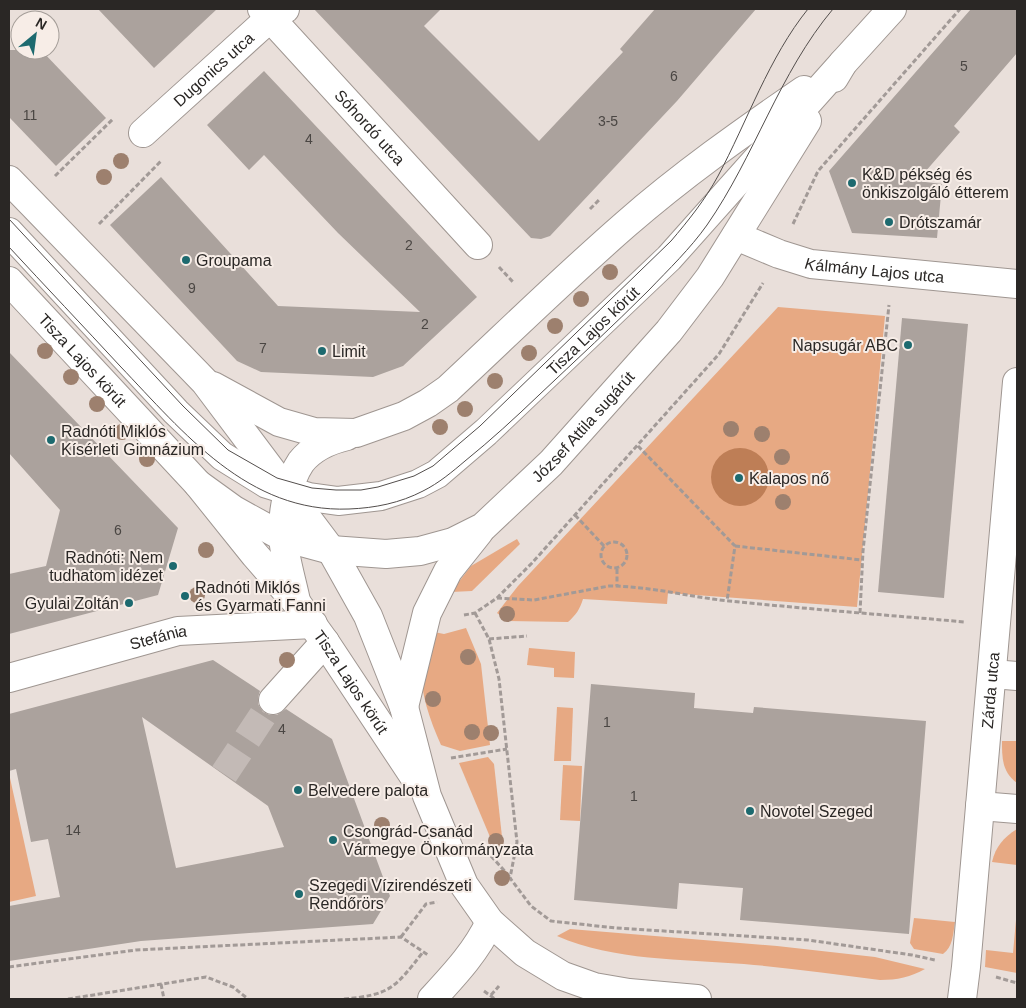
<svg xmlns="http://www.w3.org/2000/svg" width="1026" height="1008" font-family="Arial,sans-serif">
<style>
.green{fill:#e7a983}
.water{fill:#be7e56}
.building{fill:#aba29d;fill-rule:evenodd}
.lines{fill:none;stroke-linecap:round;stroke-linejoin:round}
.minor-tunnel{stroke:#c3bab6;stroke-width:28;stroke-dasharray:28 14;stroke-linecap:butt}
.minor-casing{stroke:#9f9691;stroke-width:30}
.path{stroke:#a29a97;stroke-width:3;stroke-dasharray:5 2.5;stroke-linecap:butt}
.minor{stroke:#fff;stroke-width:28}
.tram{stroke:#534e4c;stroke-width:1}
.tree{fill:#9d806e}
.poi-dot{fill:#1d6a6f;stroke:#f7ede7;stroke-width:2}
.labels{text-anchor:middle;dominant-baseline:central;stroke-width:4;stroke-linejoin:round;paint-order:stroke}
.number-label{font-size:14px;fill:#4a4643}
.street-label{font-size:16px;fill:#2a2725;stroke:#f7ede7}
.poi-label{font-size:16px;fill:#2a2725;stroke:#f7ede7;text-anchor:start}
</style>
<rect width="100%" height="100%" fill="#e9dfda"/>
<!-- green -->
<g class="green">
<path d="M778 307 885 316 857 607 668 593 667 604 583 599C580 609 576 615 568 622L508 621 497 613 518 586Z"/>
<polygon points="517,539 520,544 472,591 451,592 471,566"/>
<path d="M466 628 481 664 490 745 460 751 441 745C430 720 420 693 421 665 421 654 427 642 429 631L444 634Z"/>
<polygon points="529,648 575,652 574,678 554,677 554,668 527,665"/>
<polygon points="557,707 573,708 571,761 554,761"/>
<path d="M1002 741H1017V783C1002 772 1002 758 1002 741Z"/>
<polygon points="488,757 494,764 504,855 498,856 459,763"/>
<polygon points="563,765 582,766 580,821 560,820"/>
<polygon points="10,778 36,896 9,902 9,779"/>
<path d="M1017 829V865L992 862C996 846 1003 838 1017 829Z"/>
<path d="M914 918 955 922C953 934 953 947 943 954L914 949 910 943Z"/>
<polygon points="1016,920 1017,920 1017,973 985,967 986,950 1013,953"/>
<path d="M570 929 777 946 875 957 925 969C911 977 897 980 880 980 835 974 790 968 744 964 681 959 615 961 557 936Z"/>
</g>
<!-- water -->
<circle class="water" cx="740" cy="477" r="29"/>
<!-- building -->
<g class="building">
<polygon points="98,9 217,9 154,68"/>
<polygon points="314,9 441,9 424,26 539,141 623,52 620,49 655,9 756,9 677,101 550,236 541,239 531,238"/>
<polygon points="971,9 1017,9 1017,53 954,126 960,132 917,181 942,184 937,238 852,233 829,171"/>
<polygon points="9,50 41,50 106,118 56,166 9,117"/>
<polygon points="264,71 477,297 403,366 373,377 261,372 237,361 110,225 161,177 278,306 420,312 338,233 264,155 249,170 207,125"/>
<polygon points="902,318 968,324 944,598 878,592"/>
<polygon points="9,352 178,528 158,595 9,634 9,574 46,566 60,510 9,453"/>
<path d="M213 660 260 691 258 697V704L263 712 270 715H277L286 709 332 739 390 896 373 924 141 941 9 961V906L60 897 48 839 31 842 16 769 9 771V714ZM142 717 268 806 284 847 176 868Z"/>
<polygon points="591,684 695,693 694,708 753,713 754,707 926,721 909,934 740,920 743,888 679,883 677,909 574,900"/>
</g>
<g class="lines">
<!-- minor-tunnel -->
<polyline class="minor-tunnel" points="224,774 273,700"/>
<!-- minor casing -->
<g class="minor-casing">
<g id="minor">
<path id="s1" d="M262 9 478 245"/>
<polyline points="834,78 843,63 892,9"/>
<path id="s2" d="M143 133 270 18 285 9"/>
<polyline points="9,180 205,382 331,550 368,616 404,707 427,796 464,885 490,922 525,953 563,976 594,987 629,993 697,999"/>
<path id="s3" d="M9 232 176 412 222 456 267 484 309 497 338 501 381 496 418 484 437 474 486 432 669 258 843 63"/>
<path id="s4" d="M736 236 779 254 811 264 1017 284"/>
<path id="s5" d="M9 281 198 484 255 555 296 602 325 642 415 778"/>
<path d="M213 386 279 422 314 432 356 433 404 416 428 403 448 389C507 334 565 277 626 224 682 175 743 132 804 90"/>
<path id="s6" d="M198 484 234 510 283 537 331 550 386 554 420 551 453 542 483 527 551 463 669 331 710 277 807 121"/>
<path d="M296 601C292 581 284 556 283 536 282 514 288 481 301 462 312 448 330 440 347 436"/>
<polyline points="992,674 1017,676"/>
<path id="s7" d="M9 678 178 631 313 624"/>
<polyline points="273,700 325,642"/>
<polyline points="404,707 427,613 448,571 479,532"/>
<polyline points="980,806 1017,809"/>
<path d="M432 999C454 975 476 952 490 922"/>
<path id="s8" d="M962 999 966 967 1017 382"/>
</g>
</g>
<!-- path -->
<g class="path">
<polyline points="55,176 113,119"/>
<polyline points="590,209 600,199"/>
<polyline points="99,224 161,161"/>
<polyline points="793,224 818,171 960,9"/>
<polyline points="499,267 513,282"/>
<polyline points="638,446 735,546 727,601"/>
<polyline points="575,515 604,546"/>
<circle cx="614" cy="555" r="13"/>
<polyline points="735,546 862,560"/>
<polyline points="617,569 617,586"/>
<path d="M497 598 534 600 609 586C650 586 689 597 729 601 808 609 887 615 965 622"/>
<polyline points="475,613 489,639 499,679 517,842 510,878 531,906 551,921 616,928 808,940 912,955 935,960"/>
<polyline points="860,613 863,551 889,305"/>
<polyline points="464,615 475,613 497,598 532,563 719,354 763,283"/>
<polyline points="489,639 527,636"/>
<polyline points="451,758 507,749"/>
<polyline points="491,856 510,877"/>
<polyline points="401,937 426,904 437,902"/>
<polyline points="9,967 136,950 401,937 428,955"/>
<polyline points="996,977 1017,983"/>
<polyline points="161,984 164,999"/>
<polyline points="484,991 495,999"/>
<polyline points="491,995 499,986"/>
<polyline points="68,999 206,977 233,987 248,999"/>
<path d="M344 999C390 995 395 988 423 952"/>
</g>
<!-- minor -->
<use href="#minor" class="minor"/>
<!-- tram -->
<g class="tram">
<path d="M9 219 183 406 228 450 277 478 312 488 336 490H361L378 487 414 476 433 466 480 426 671 241C688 221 705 200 718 176 747 122 769 57 808 9"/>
<path d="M9 247C46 287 83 326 120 366 184 433 248 513 349 509 375 508 400 503 423 491 439 483 452 472 465 461 491 440 515 418 539 395 576 360 613 326 649 290 669 269 690 249 707 225 755 156 779 73 833 9"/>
</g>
</g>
<!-- trees -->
<g class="tree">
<circle cx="121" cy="161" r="8"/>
<circle cx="104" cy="177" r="8"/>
<circle cx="610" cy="272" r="8"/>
<circle cx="581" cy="299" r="8"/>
<circle cx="555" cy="326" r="8"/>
<circle cx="45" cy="351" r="8"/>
<circle cx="529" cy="353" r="8"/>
<circle cx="71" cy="377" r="8"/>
<circle cx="495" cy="381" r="8"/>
<circle cx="97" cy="404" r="8"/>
<circle cx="465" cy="409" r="8"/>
<circle cx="440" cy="427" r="8"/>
<circle cx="731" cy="429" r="8"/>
<circle cx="122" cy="432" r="8"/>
<circle cx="762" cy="434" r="8"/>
<circle cx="782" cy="457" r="8"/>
<circle cx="147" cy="459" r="8"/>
<circle cx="783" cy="502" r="8"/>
<circle cx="206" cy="550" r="8"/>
<circle cx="197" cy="595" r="8"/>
<circle cx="507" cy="614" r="8"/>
<circle cx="468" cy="657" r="8"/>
<circle cx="287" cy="660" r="8"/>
<circle cx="433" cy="699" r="8"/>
<circle cx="472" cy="732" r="8"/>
<circle cx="491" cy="733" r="8"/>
<circle cx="382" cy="825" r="8"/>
<circle cx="496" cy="841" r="8"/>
<circle cx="502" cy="878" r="8"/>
</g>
<!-- markers -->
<g class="poi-dot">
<circle cx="852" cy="183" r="5"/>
<circle cx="889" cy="222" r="5"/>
<circle cx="186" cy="260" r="5"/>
<circle cx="908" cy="345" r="5"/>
<circle cx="322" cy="351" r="5"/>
<circle cx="51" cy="440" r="5"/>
<circle cx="739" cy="478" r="5"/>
<circle cx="173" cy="566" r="5"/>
<circle cx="185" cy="596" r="5"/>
<circle cx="129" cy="603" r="5"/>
<circle cx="298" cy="790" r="5"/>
<circle cx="750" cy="811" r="5"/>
<circle cx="333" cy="840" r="5"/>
<circle cx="299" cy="894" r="5"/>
</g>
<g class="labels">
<!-- number labels -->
<g class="number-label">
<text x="964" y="66">5</text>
<text x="674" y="76">6</text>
<text x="30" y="115">11</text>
<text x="608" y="121">3-5</text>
<text x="309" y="139">4</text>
<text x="409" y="245">2</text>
<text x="192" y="288">9</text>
<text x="425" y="324">2</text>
<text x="263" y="348">7</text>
<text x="118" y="530">6</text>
<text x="607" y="722">1</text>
<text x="282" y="729">4</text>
<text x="634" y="796">1</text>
<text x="73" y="830">14</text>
</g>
<!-- street labels -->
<g class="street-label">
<text stroke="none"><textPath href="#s2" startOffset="95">Dugonics utca</textPath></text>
<text stroke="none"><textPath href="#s1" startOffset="160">Sóhordó utca</textPath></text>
<text stroke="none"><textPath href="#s4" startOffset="144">Kálmány Lajos utca</textPath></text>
<text stroke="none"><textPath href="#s3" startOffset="751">Tisza Lajos körút</textPath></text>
<text stroke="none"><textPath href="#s5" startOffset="108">Tisza Lajos körút</textPath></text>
<text stroke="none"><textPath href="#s6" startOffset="449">József Attila sugárút</textPath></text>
<text stroke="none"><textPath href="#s7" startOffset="155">Stefánia</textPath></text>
<text stroke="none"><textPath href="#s5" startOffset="528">Tisza Lajos körút</textPath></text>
<text stroke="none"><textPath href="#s8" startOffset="310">Zárda utca</textPath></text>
</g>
<!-- poi labels -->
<g class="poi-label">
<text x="862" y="174">K&amp;D pékség és<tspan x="862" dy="18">önkiszolgáló étterem</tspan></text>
<text x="899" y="222">Drótszamár</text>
<text x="196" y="260">Groupama</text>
<text x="898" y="345" text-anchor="end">Napsugár ABC</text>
<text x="332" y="351">Limit</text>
<text x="61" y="431">Radnóti Miklós<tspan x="61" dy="18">Kísérleti Gimnázium</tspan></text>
<text x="749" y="478">Kalapos nő</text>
<text x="163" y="557" text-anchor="end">Radnóti: Nem<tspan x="163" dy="18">tudhatom idézet</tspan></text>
<text x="195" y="587">Radnóti Miklós<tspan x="195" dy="18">és Gyarmati Fanni</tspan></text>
<text x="119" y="603" text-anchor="end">Gyulai Zoltán</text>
<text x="308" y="790">Belvedere palota</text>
<text x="760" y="811">Novotel Szeged</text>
<text x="343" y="831">Csongrád-Csanád<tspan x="343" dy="18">Vármegye Önkormányzata</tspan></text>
<text x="309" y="885">Szegedi Vízirendészeti<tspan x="309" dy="18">Rendőrörs</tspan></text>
</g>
</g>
<!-- border -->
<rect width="1026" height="1008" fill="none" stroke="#2a2725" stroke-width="20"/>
<!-- north arrow -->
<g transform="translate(35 35) rotate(29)"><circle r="24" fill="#f7ede7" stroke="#a59e99"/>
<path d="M0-4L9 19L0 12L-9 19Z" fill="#1d6a6f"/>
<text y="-8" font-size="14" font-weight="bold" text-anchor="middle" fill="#2a2725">N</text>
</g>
</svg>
